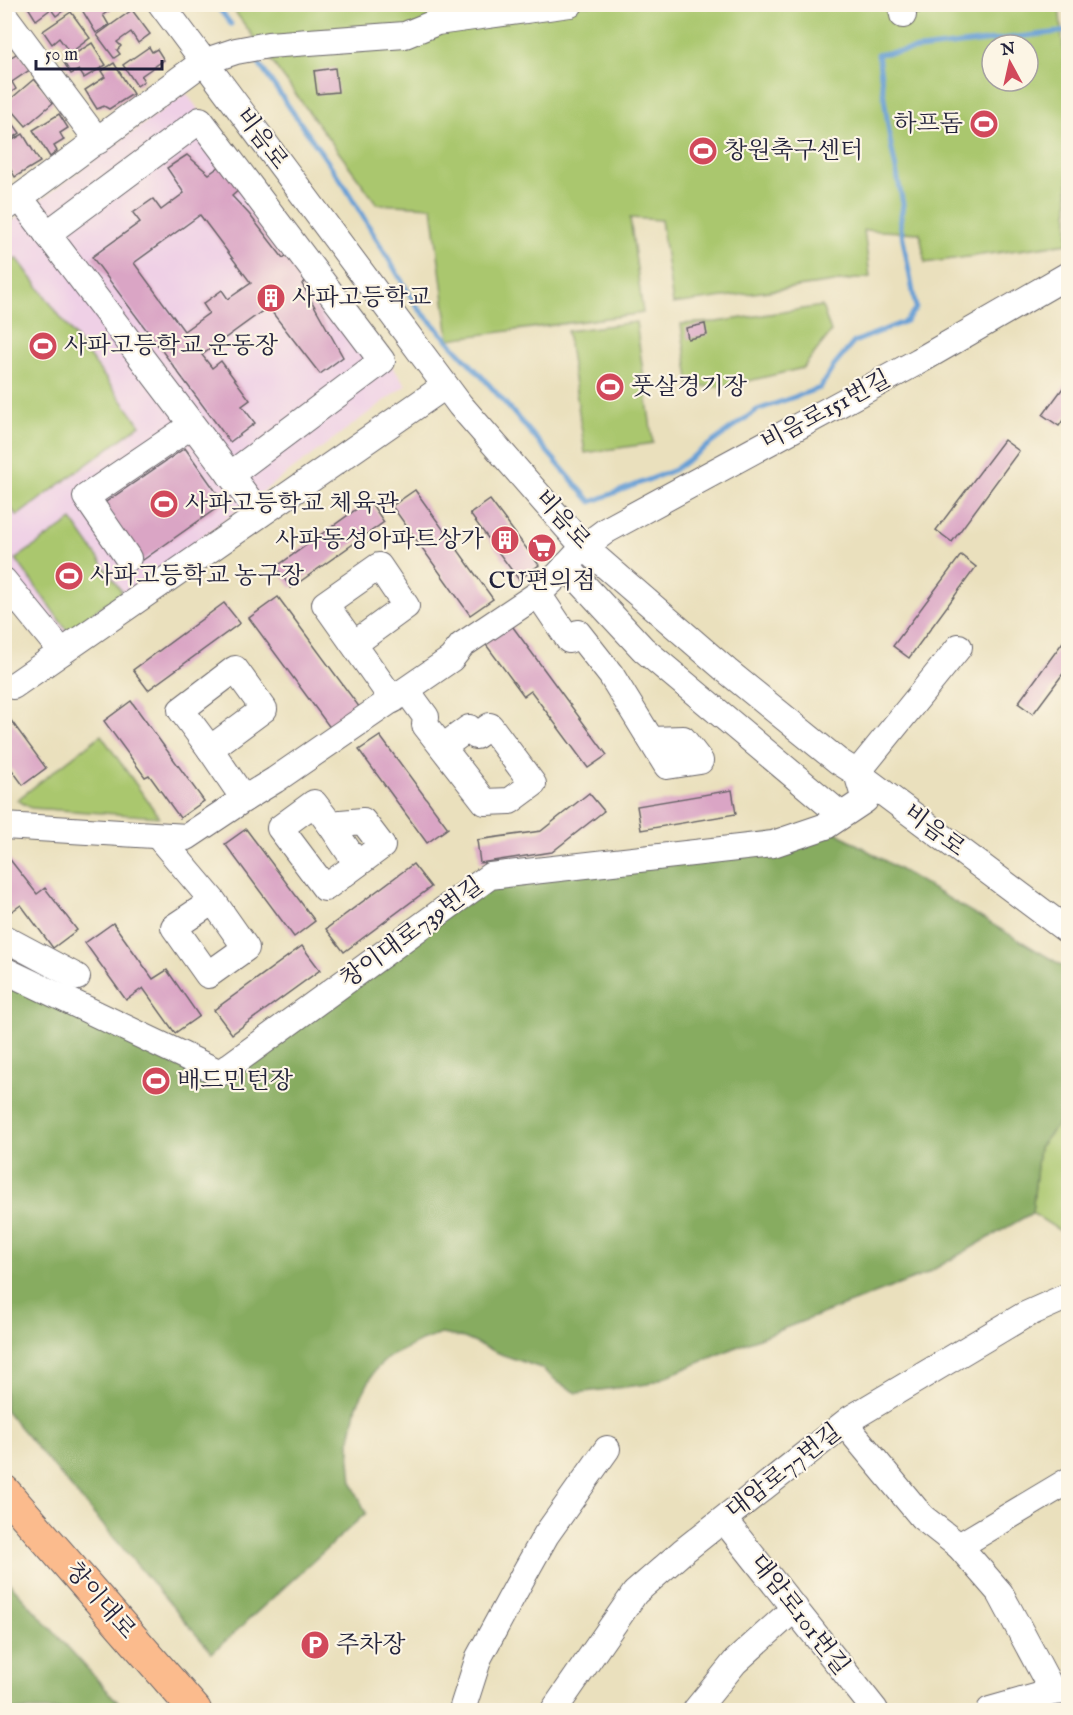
<svg xmlns="http://www.w3.org/2000/svg" width="1073" height="1715" font-family="'IM FELL English','Noto Serif KR',serif">
<style>
.built{fill:#efd0e6}
.green{fill:#aac76e;stroke:#667454;stroke-width:1.5;fill-rule:evenodd}
.forest{fill:#87ac61;stroke:#54674e;stroke-width:1.5}
.lines{fill:none;stroke-linecap:round;stroke-linejoin:round}
.stream{stroke:#669fd5;stroke-width:5}
.building{fill:#daa5c5;fill-rule:evenodd}
.minor-casing{stroke:#686468;stroke-width:28}
.major-casing{stroke:#686468;stroke-width:34}
.minor{stroke:#fff;stroke-width:26}
.major{stroke:#fbbb8d;stroke-width:32}
.labels{text-anchor:middle;dominant-baseline:central;stroke-width:4.5;stroke-linejoin:round;paint-order:stroke}
.poi-label{font-size:24px;fill:#22223b;stroke:#fcf5e5;text-anchor:start}
.street-label{font-size:24px;fill:#22223b;stroke:#fcf5e5}
</style>
<rect width="100%" height="100%" fill="#fcf5e5"/>
<filter id="ink" filterUnits="userSpaceOnUse"><feTurbulence type="fractalNoise" baseFrequency=".0167" numOctaves="2"/><feDisplacementMap in="SourceGraphic" scale="12" xChannelSelector="R" yChannelSelector="G"/><feConvolveMatrix kernelMatrix="1 2 1 2 8 2 1 2 1" color-interpolation-filters="sRGB"/></filter>
<filter id="wash" filterUnits="userSpaceOnUse"><feTurbulence type="fractalNoise" baseFrequency=".008" numOctaves="4" result="noise"/><feDisplacementMap in="SourceGraphic" scale="24" xChannelSelector="R" yChannelSelector="G"/><feGaussianBlur stdDeviation="1.35" result="paint"/><feColorMatrix in="noise" values="0 0 0 0 0 0 0 0 0 0 0 0 0 0 0 0 0 1.4 0 .05"/><feComposite in="paint" operator="in"/></filter>
<g filter="url(#wash)">
<rect width="100%" height="100%" fill="#eae0bd"/>
<!-- built -->
<polygon class="built" points="186,93 406,385 62,641 5,564 4,227"/>
<!-- green -->
<g class="green">
<path d="M230 5H1059L1068 97V243L925 263 920 233 864 230 870 277 673 304 661 220 630 218 643 313 449 339 432 207 377 204ZM992 45H1028V81H992Z"/>
<polygon points="17,258 140,425 17,516 4,499 5,267"/>
<polygon points="822,306 831,332 803,368 723,387 690,386 681,324 716,322"/>
<polygon points="636,322 653,443 585,453 567,331"/>
<polygon points="72,520 122,592 67,631 16,559"/>
<polygon points="101,735 159,817 31,808 17,800"/>
<polygon points="1068,1112 1068,1236 1032,1213 1039,1147"/>
</g>
<!-- forest -->
<g class="forest">
<polygon points="826,826 1068,969 1068,1112 1039,1147 1032,1213 924,1275 751,1341 648,1384 577,1393 559,1383 541,1368 503,1355 464,1338 441,1334 421,1341 389,1357 375,1370 357,1405 350,1439 350,1460 352,1483 366,1513 212,1653 5,1410 4,970 220,1073 490,876"/>
<polygon points="4,1577 125,1710 5,1710"/>
</g>
<g class="lines">
<!-- stream -->
<g class="stream">
<polyline points="215,4 231,24"/>
<polyline points="259,64 344,185 418,308 485,380 591,502 674,470 757,410 820,388 834,366 854,342 906,321 916,308 900,223 903,204 890,140 878,54 1068,31"/>
</g>
</g>
<g id="blocks">
<!-- building -->
<g class="building">
<polygon points="26,4 64,4 67,8 56,16 51,9 36,20"/>
<polygon points="91,4 119,4 103,15 109,25 96,33 82,10"/>
<polygon points="916,4 963,4 963,6 917,13"/>
<polygon points="132,10 150,34 138,43 131,32 117,42 121,46 117,50 120,54 114,58 97,35"/>
<polygon points="71,12 90,38 70,53 59,38 52,44 43,31"/>
<polygon points="92,43 106,65 84,78 79,70 71,74 63,61"/>
<polygon points="149,47 152,52 157,49 164,60 141,76 144,81 137,86 123,65"/>
<polygon points="19,52 31,69 12,82 16,89 4,97 4,62"/>
<polygon points="114,63 133,94 109,109 104,106 97,109 85,90 105,77 101,71"/>
<polygon points="335,68 338,92 317,94 314,71"/>
<polygon points="34,79 54,102 26,126 6,103"/>
<polygon points="4,111 20,133 4,144"/>
<polygon points="59,114 68,128 60,133 64,140 54,146 57,151 50,157 33,130"/>
<polygon points="23,134 40,162 15,177 11,170 4,174 4,145"/>
<path d="M187 155 209 174 223 164 241 188 232 196 249 214 283 258 290 253 308 279 302 284 343 357 320 374 268 307 202 355 212 368 221 361 250 400 242 406 255 423 230 442 92 257 140 222 133 213 153 199 161 210 184 193 167 168ZM200 215 251 283 228 299 222 290 203 304 209 313 184 331 134 263Z"/>
<polygon points="705,324 707,335 688,339 686,328"/>
<polygon points="1068,381 1068,413 1059,426 1043,415"/>
<polygon points="1004,440 1019,451 952,542 936,530"/>
<polygon points="185,448 224,503 143,560 103,504"/>
<polygon points="415,490 493,599 470,615 392,506"/>
<polygon points="369,500 384,522 291,588 276,567"/>
<polygon points="490,500 539,565 519,580 470,514"/>
<polygon points="961,555 976,567 909,658 893,646"/>
<polygon points="278,597 360,708 331,729 249,618"/>
<polygon points="224,603 240,623 148,690 133,670"/>
<polygon points="510,623 607,755 588,768 531,691 524,696 484,642"/>
<polygon points="1068,635 1068,667 1033,714 1018,703"/>
<polygon points="131,701 204,801 180,818 149,775 145,777 104,721"/>
<polygon points="4,711 46,768 23,785 4,759"/>
<polygon points="380,736 448,828 427,843 359,750"/>
<polygon points="732,790 736,814 641,830 637,806"/>
<polygon points="589,793 604,811 552,852 480,863 477,840 541,831"/>
<polygon points="246,829 315,921 294,937 225,844"/>
<polygon points="4,852 37,894 45,888 77,930 53,948 21,905 12,911 4,901"/>
<polygon points="413,864 431,887 344,952 326,929"/>
<polygon points="113,923 153,979 167,970 199,1016 175,1033 143,988 126,1000 85,943"/>
<polygon points="302,946 320,970 232,1034 214,1010"/>
</g>
</g>
</g>
<g filter="url(#ink)">
<use href="#blocks" fill-opacity="0" stroke="#686468" stroke-width="1.5"/>
<g class="lines">
<!-- minor casing -->
<g class="minor-casing">
<g id="minor">
<polyline points="161,4 460,405 584,547 727,671 838,761 857,773 1068,931"/>
<polyline points="901,4 903,15"/>
<polyline points="4,15 98,141"/>
<polyline points="20,198 260,514"/>
<polyline points="4,209 203,62 236,51 268,45 405,35 437,22 570,4"/>
<polyline points="47,234 200,120 382,361 230,475"/>
<polyline points="128,558 86,497 192,425"/>
<polyline points="566,566 643,649 841,815"/>
<polyline points="4,581 62,652"/>
<polyline points="538,594 569,640 578,633 611,675 667,766 700,761 683,739 651,740"/>
<polyline points="354,644 406,606 379,566 325,604 393,700"/>
<polygon points="235,669 264,709 210,749 181,710"/>
<polyline points="13,686 445,386"/>
<polyline points="407,691 426,717 425,725 485,802 510,801 533,784 490,726 476,736 469,728 443,747"/>
<polyline points="210,749 244,799"/>
<polygon points="314,803 330,824 363,821 382,846 325,888 280,828"/>
<polyline points="330,824 357,864"/>
<polyline points="4,826 187,837 244,799 275,780 451,659 462,645 538,594 558,575 584,547 607,530 919,361 1068,275"/>
<polyline points="158,836 213,901 246,948 208,975 174,927 213,901"/>
<polyline points="4,938 77,977"/>
<polyline points="4,970 220,1073 490,876 773,844 826,826 865,800 857,773 959,647"/>
<polyline points="845,1424 922,1517 959,1546 1000,1593 1053,1692"/>
<polyline points="724,1520 875,1710"/>
<polyline points="959,1546 1068,1481"/>
<polyline points="462,1710 479,1657 523,1576 546,1535 607,1449"/>
<polyline points="554,1710 635,1593 682,1552 850,1419 1023,1316 1068,1296"/>
<polyline points="696,1710 735,1662 795,1608"/>
<polyline points="990,1710 1053,1692 1068,1691"/>
</g>
</g>
<!-- major casing -->
<g class="major-casing">
<polyline id="major" points="4,1491 195,1710"/>
</g>
<!-- minor -->
<use href="#minor" class="minor"/>
<!-- major -->
<use href="#major" class="major"/>
</g>
</g>
<!-- icons -->
<defs>
<g id="stadium-disc" transform="scale(1.5)"><circle r="9.5" fill="#d1495b" stroke="#fcf5e5"/><path d="M0-5a6.5 5 0 1 0 0 10a6.5 5 0 1 0 0-10ZM-3.5-1.8h7v3.6h-7Z" fill="#fff"/></g>
<g id="building-disc" transform="scale(1.5)"><circle r="9.5" fill="#d1495b" stroke="#fcf5e5"/><path d="M-4-6H4V6H1V3H-1V6H-4ZM-2.5-4.3h1.7v1.8h-1.7ZM.8-4.3h1.7v1.8H.8ZM-2.5-1h1.7V.8h-1.7ZM.8-1h1.7V.8H.8Z" fill="#fff"/></g>
<g id="supermarket-disc" transform="scale(1.5)"><circle r="9.5" fill="#d1495b" stroke="#fcf5e5"/><path d="M-6-5.5h2.5l.6 2H6L4.5 2H-2.5L-4.4-4H-6ZM-1.5 3.2a1.3 1.3 0 1 0 .1 0ZM3 3.2a1.3 1.3 0 1 0 .1 0Z" fill="#fff"/></g>
<g id="parking-disc" transform="scale(1.5)"><circle r="9.5" fill="#d1495b" stroke="#fcf5e5"/><path d="M-3.5-5.5H1a3.5 3.5 0 0 1 0 7H-1V5.5H-3.5ZM-1-3.4V-.6H.8a1.4 1.4 0 0 0 0-2.8Z" fill="#fff"/></g>
</defs>
<g fill-rule="evenodd">
<use href="#stadium-disc" x="984" y="124"/>
<use href="#stadium-disc" x="703" y="151"/>
<use href="#building-disc" x="271" y="298"/>
<use href="#stadium-disc" x="43" y="346"/>
<use href="#stadium-disc" x="610" y="387"/>
<use href="#stadium-disc" x="164" y="504"/>
<use href="#building-disc" x="505" y="540"/>
<use href="#supermarket-disc" x="542" y="548"/>
<use href="#stadium-disc" x="69" y="576"/>
<use href="#stadium-disc" x="156" y="1081"/>
<use href="#parking-disc" x="315" y="1645"/>
</g>
<g class="labels">
<!-- poi labels -->
<g class="poi-label">
<text x="963" y="124" text-anchor="end">하프돔</text>
<text x="724" y="151">창원축구센터</text>
<text x="292" y="298">사파고등학교</text>
<text x="64" y="346">사파고등학교 운동장</text>
<text x="631" y="387">풋살경기장</text>
<text x="185" y="504">사파고등학교 체육관</text>
<text x="484" y="540" text-anchor="end">사파동성아파트상가</text>
<text x="90" y="576">사파고등학교 농구장</text>
<text x="542" y="581" text-anchor="middle">CU편의점</text>
<text x="177" y="1081">배드민턴장</text>
<text x="336" y="1645">주차장</text>
</g>
<!-- street labels -->
<g class="street-label">
<text transform="translate(261 139) rotate(53)">비음로</text>
<text transform="translate(826 411) rotate(-28)">비음로151번길</text>
<text transform="translate(562 520) rotate(48)">비음로</text>
<text transform="translate(934 831) rotate(37)">비음로</text>
<text transform="translate(412 933) rotate(-36)">창이대로739번길</text>
<text transform="translate(784 1472) rotate(-38)">대암로77번길</text>
<text transform="translate(100 1601) rotate(49)">창이대로</text>
<text transform="translate(799 1615) rotate(52)">대암로101번길</text>
</g>
</g>
<!-- margin -->
<rect width="1073" height="1715" fill="none" stroke="#fcf5e5" stroke-width="24"/>
<!-- north arrow -->
<g transform="translate(1010 63) rotate(352)"><circle r="28" fill="#fcf5e5" stroke="#a5a1a1" stroke-width="1.5"/>
<path d="M0-4.5L10 22L0 15L-10 22Z" fill="#d1495b"/>
<text y="-9" font-size="16" font-weight="bold" text-anchor="middle" fill="#22223b">N</text>
</g>
<!-- scale -->
<path d="M36 60v9h126v-9" fill="none" stroke="#22223b" stroke-width="3"/>
<text x="45" y="60" font-size="18" fill="#22223b" stroke="#fcf5e5" stroke-width="4.5" paint-order="stroke">50 m</text>
</svg>
